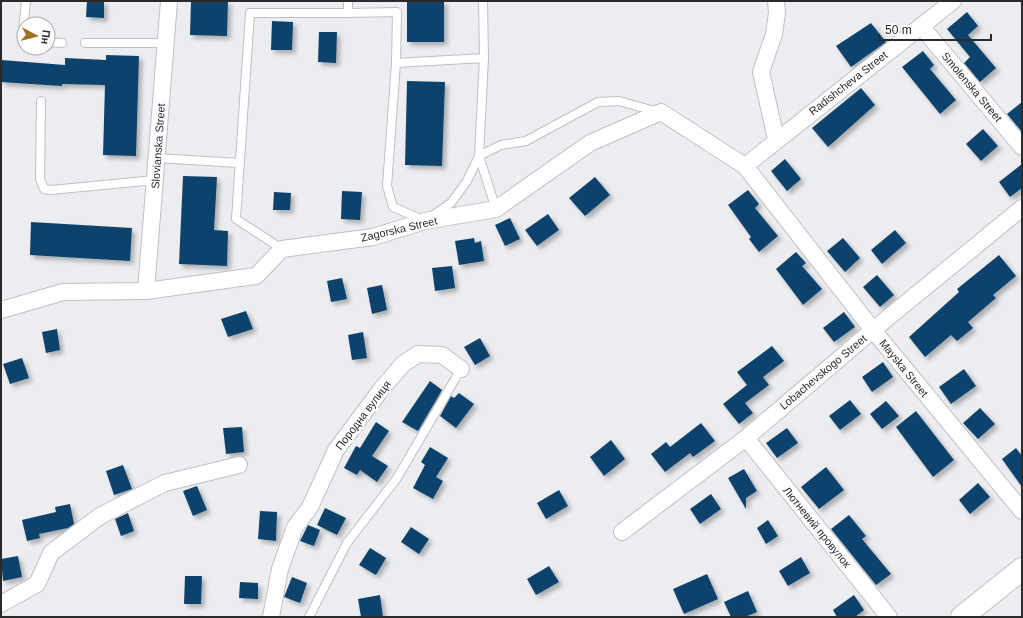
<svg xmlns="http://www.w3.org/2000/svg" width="1023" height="618" font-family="Helvetica,sans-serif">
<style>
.building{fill:#0d436c;filter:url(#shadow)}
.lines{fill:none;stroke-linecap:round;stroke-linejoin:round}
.lane-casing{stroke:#bec1c3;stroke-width:10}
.street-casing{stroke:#bec1c3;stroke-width:18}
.secondary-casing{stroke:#bec1c3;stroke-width:24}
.lane{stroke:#fff;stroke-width:8}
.street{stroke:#fff;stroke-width:16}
.secondary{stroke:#fff;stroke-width:22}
.labels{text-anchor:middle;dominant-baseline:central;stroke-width:4;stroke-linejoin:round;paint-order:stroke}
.street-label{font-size:11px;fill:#2a2a2b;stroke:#fff}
</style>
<defs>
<filter id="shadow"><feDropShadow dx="3.5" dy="3.5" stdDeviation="2" flood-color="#0004"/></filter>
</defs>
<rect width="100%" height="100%" fill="#ebedf0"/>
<!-- building -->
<g class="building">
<polygon points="87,1 104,1 104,18 86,17"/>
<polygon points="191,1 228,1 227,36 190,35"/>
<rect x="407" y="1" width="37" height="41"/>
<polygon points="967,12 978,26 968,35 996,68 980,82 964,63 970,57 947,29"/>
<polygon points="272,21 293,22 292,50 271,50"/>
<polygon points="871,23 886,42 851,67 836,46"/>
<polygon points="319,32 337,32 336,63 318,62"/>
<polygon points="923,51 934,65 930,69 956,100 940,114 902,67"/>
<polygon points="106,55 139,56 136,156 103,155 105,85 62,84 62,86 1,82 1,60 65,65 65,58 106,60"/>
<polygon points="407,81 445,82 442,166 405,165"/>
<polygon points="861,88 875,105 828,147 812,128"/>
<polygon points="1022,102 1022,132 1007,114"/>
<polygon points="983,129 998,146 981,161 966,144"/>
<polygon points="785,159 801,179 787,191 771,171"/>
<polygon points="1022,164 1022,188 1010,197 999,182"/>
<polygon points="183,176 217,177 214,230 228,231 227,266 179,264"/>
<polygon points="595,177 610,195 585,216 569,198"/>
<polygon points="748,190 759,204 755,208 778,236 759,252 749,239 751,237 728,205"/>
<polygon points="342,191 362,192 360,220 341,219"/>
<polygon points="274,192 291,193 290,210 273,210"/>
<polygon points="548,214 559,230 537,246 525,230"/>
<polygon points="510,218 520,239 505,246 495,225"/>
<polygon points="31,222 132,228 130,261 30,255"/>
<polygon points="895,230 906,243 882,264 871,250"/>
<polygon points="474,238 475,243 481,241 484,261 459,265 455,241"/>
<polygon points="843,238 860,258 845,272 827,251"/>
<polygon points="796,252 806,263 802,266 822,289 803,305 776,269"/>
<polygon points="999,255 1016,276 993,295 996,298 968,322 973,328 957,341 951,335 925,357 909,337 959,292 957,289"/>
<polygon points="452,266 455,288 435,291 432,268"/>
<polygon points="877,275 894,295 880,307 863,287"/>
<polygon points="342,278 347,299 331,302 327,281"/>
<polygon points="382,285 387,310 372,314 367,288"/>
<polygon points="246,311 253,329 228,337 221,319"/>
<polygon points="844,312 855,327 834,342 823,328"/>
<polygon points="57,329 60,350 46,353 42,332"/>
<polygon points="363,332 367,358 352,360 348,335"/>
<polygon points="480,338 490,356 475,365 464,347"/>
<polygon points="772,346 784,361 763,377 769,385 745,403 753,413 739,424 723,404 747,385 737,372"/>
<polygon points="22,358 29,378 10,384 3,364"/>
<polygon points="883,362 893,377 872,392 862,377"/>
<polygon points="964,369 976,386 951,404 939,387"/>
<polygon points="430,381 442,390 418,431 402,422"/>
<polygon points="459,393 474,404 456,428 440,416 451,396 454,398"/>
<polygon points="850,400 861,414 840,430 829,416"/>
<polygon points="886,401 899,416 882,429 870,414"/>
<polygon points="980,408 995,424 978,439 963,423"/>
<polygon points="916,411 954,460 933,477 896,427"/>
<polygon points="376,422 389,431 372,456 388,466 377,482 360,470 357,475 344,468 356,446 360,448"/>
<polygon points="701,423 715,441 693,457 690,453 665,472 651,454 666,442 670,447"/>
<polygon points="242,427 244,452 226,454 223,428"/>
<polygon points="787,428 798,443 777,458 766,443"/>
<polygon points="611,440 625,459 604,476 590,457"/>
<polygon points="430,447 448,458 436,477 443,481 433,499 413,488 425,465 421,462"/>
<polygon points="1016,448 1022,456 1022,487 1002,459"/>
<polygon points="123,465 132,489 114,495 106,471"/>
<polygon points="826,467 844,490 819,509 801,487"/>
<polygon points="744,469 757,491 746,498 746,509 728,478"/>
<polygon points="978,483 990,497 970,514 959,500"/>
<polygon points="197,486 207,510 193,516 183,491"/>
<polygon points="559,490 568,506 546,519 537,503"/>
<polygon points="711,494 721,509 700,524 690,509"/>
<polygon points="70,504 74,524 68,528 39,534 40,538 27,541 22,520 56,512 55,507"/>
<polygon points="325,508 346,518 337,535 317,525"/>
<polygon points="260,511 277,512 276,541 258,539"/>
<polygon points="128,513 134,531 121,536 115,519"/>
<polygon points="849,515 866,536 862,539 891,574 876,585 831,529"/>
<polygon points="768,520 778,536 766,544 757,528"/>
<polygon points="308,525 320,530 314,546 300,541"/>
<polygon points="411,527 429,539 419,554 401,542"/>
<polygon points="370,548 386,558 376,575 359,565"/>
<polygon points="18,556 22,577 3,581 1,559"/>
<polygon points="801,557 810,573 788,586 779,571"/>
<polygon points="549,566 559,582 536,595 527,579"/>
<polygon points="707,574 718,599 684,614 673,589"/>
<polygon points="185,576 202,576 201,604 184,604"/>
<polygon points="292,577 307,583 300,603 284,597"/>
<polygon points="240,582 258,583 258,599 239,598"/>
<polygon points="748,591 757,612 745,617 731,617 724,602"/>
<polygon points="380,595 383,617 361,617 358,599"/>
<polygon points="854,595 864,610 855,617 837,617 833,610"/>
</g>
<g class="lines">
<!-- lane casing -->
<g class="lane-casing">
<g id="lane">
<polyline points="348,1 348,13 397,12 396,63"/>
<polyline points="483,1 484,58 479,156 496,209"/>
<polyline points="24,40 22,40 26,1"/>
<polyline points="48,42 62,43"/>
<polyline points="85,43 166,43"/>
<polyline points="41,101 40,179 44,189 51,190 155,180"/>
<polyline points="157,158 239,163"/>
<polyline points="432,216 451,203 467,181 479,156 501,145 526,141 598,102 619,101 658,112"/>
<polyline points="423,220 393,207 387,186 396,63 484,58"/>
<polyline points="282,249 236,219 250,13 348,13"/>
<polyline points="309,617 347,543 397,478 461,369"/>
</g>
</g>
<!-- street casing -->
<g class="street-casing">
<g id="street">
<polyline points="776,1 777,13 774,34 761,72 776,139"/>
<polyline points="921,26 1022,147"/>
<polyline points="745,166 953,1"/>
<polyline points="146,291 169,1"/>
<polyline points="1,310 63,292 146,291 256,276 282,249 373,237 425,221 496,209 590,143 661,112 745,166 873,330 1022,511"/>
<polyline points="746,438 889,617"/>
<polyline points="622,532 746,438 873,330 1022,208"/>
<polyline points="1,604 37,584 51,553 100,516 165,483 239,465"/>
<polyline points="271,617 280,569 295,527 310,507 336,450 380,391 403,364 418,354 442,355 461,369"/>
</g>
</g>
<!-- secondary casing -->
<g class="secondary-casing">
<polyline id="secondary" points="962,617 1022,569"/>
</g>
<!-- lane -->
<use href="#lane" class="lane"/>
<!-- street -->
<use href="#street" class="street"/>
<!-- secondary -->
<use href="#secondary" class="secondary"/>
</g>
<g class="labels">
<!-- street labels -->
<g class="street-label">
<text transform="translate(848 83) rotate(-38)">Radishcheva Street</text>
<text transform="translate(972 87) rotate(50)">Smolenska Street</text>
<text transform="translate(158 146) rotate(-86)">Slovianska Street</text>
<text transform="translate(399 229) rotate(-13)">Zagorska Street</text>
<text transform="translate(904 368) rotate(51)">Mayska Street</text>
<text transform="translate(823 372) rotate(-40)">Lobachevskogo Street</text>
<text transform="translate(363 415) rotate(-53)">Породна вулиця</text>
<text transform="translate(817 527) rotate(51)">Лютневий провулок</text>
</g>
</g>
<!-- border -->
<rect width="1023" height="618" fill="none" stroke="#2a2a2b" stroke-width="4"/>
<!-- north arrow -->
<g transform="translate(36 36) rotate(97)"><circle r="19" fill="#ffffff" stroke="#aaaaaa"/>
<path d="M0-3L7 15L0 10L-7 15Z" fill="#9a6f1d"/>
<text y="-6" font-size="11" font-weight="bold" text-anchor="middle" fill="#2a2a2b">Пн</text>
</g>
<!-- scale -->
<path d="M879 34v6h112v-6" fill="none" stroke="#2a2a2b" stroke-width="2"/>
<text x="885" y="34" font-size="12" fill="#2a2a2b" stroke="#ffffff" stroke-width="3" paint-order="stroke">50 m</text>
</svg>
